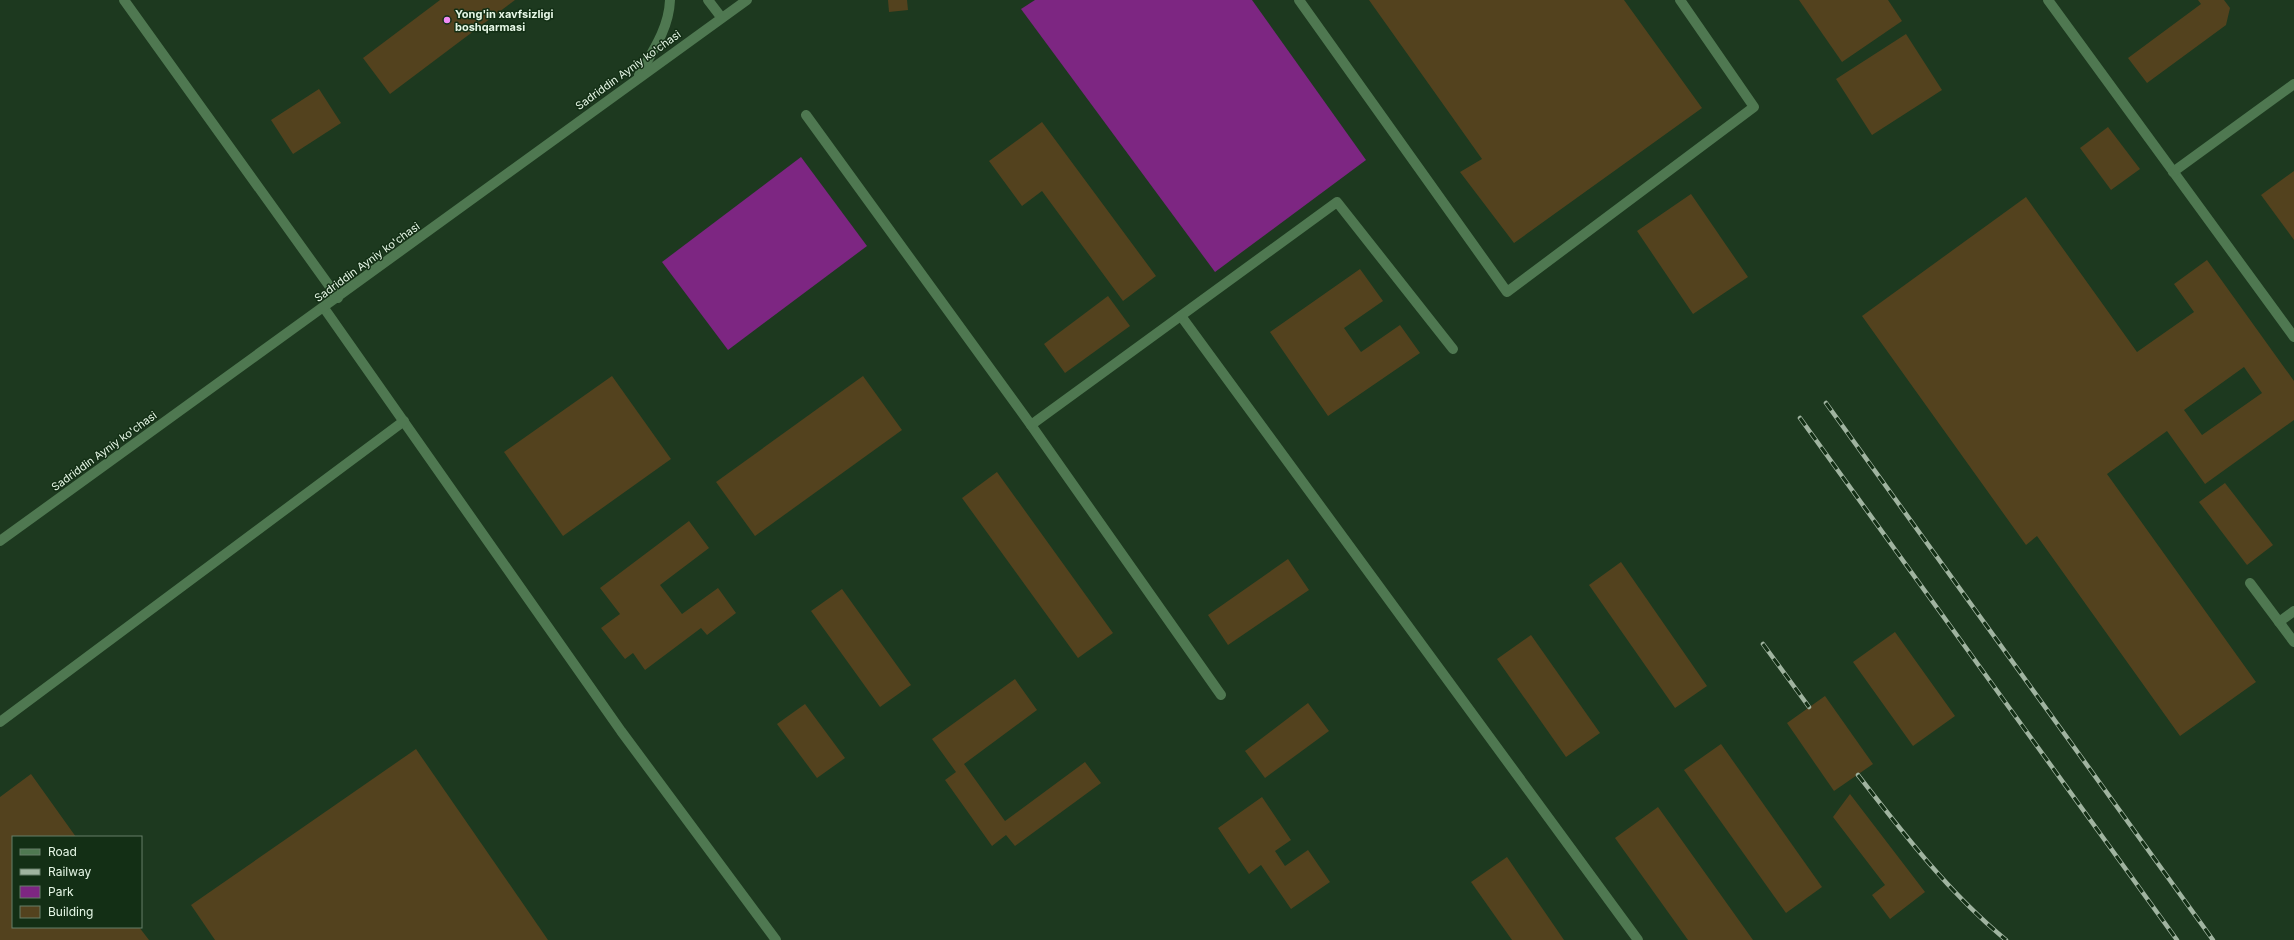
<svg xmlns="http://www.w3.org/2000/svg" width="2294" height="940" font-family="Inter,sans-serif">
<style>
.green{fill:#7d2682}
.building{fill:#53421e;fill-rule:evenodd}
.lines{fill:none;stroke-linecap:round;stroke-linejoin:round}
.minor{stroke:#4f7851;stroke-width:10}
.rail-casing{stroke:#a0b4a0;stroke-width:4.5}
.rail{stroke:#132f15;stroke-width:3;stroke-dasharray:9;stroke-linecap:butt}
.poi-dot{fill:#f08bf5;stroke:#132f15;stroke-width:1.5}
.labels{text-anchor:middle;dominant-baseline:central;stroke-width:3;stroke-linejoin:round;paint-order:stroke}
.poi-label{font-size:11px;font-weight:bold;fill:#e6f7e6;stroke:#132f15;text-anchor:start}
.street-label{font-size:11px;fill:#e6f7e6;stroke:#132f15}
</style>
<rect width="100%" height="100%" fill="#1d391f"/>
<!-- green -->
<g class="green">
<polygon points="1035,0 1252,0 1366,160 1215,272 1021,9"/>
<polygon points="801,157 867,246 728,350 662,262"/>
</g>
<!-- building -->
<g class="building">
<polygon points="440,0 515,0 390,94 363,58"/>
<polygon points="888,0 907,0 908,10 889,12"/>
<polygon points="1369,0 1624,0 1702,108 1514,243 1460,172 1482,159"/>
<polygon points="1799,0 1888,0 1902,21 1842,62"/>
<polygon points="2198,0 2224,0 2230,8 2226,25 2147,83 2128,58 2201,4"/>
<polygon points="1906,34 1942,90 1872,135 1836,79"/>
<polygon points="319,89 341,123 293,154 271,120"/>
<polygon points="1042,122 1156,276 1123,301 1042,191 1022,206 989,161"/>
<polygon points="2108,127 2140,169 2111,190 2080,148"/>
<polygon points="2294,171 2294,240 2261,195"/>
<polygon points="1691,194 1748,277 1693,314 1637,231"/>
<path d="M2026 197 2137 352 2194 312 2174 284 2207 260 2294 381V420L2205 484 2167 431 2107 474 2256 682 2180 736 2037 536 2026 545 1862 316ZM2244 367 2262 393 2202 435 2184 410Z"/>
<polygon points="1360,269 1383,301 1344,328 1361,352 1400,325 1420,353 1328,416 1270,332"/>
<polygon points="1108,296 1130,326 1065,373 1044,344"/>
<polygon points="612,376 671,459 563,536 504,452"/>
<polygon points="863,376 902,430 755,536 716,482"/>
<polygon points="997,472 1113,633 1078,658 962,498"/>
<polygon points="2225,483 2273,545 2247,565 2199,502"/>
<polygon points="689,521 709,548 660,585 682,614 718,588 736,613 707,635 701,628 645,670 633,653 625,659 601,628 620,614 600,588"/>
<polygon points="1288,559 1309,590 1228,645 1208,615"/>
<polygon points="1621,562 1707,686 1675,708 1589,585"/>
<polygon points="842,589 911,685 880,707 811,611"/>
<polygon points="1895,632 1955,716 1913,746 1853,662"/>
<polygon points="1531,635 1600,733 1566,757 1497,659"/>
<polygon points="1015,679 1037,710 964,764 1005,821 1085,762 1101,783 1015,846 1006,835 992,846 945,780 956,772 932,739"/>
<polygon points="1825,696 1873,764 1834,791 1787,723"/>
<polygon points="1308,703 1329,731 1265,778 1245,751"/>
<polygon points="805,704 845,758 817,778 777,724"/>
<polygon points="1721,744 1822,887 1786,913 1684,770"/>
<polygon points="416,749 548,940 215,940 191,905"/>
<polygon points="31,774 76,837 13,837 13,927 139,927 149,940 0,940 0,797"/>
<polygon points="1850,794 1925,892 1890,919 1872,895 1885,885 1833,817"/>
<polygon points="1262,797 1291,840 1275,851 1285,866 1308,850 1330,882 1291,909 1261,865 1249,874 1218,828"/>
<polygon points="1658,807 1753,940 1688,940 1615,838"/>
<polygon points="1507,857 1564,940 1512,940 1471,882"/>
</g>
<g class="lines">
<!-- minor -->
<g class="minor">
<polyline points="124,0 338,298"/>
<polyline points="708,0 721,17"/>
<polyline points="1299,0 1507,292 1754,107 1680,0"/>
<polyline points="2048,0 2294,337"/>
<path d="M639 75C653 51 669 28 670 0"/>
<polyline points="806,115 1031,425 1221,695"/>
<polyline points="2173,172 2294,84"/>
<polyline points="324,308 621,731 776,940"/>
<polyline points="1181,316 1638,940"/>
<polyline points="1031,425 1337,202 1453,349"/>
<polyline points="0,541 747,0"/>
<polyline points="2250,583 2294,642"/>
<polyline points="2279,622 2294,611"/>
<polyline points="0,722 404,421"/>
</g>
<!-- rail casing -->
<g class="rail-casing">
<g id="rail">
<polyline points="1826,403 2213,940"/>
<polyline points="1800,418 2177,940"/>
<polyline points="1763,644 1809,707"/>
<path d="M1858 775C1903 833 1949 893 2006 940"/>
</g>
</g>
<!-- rail -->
<use href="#rail" class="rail"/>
</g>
<!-- markers -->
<circle class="poi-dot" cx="447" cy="20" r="4"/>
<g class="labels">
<!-- poi labels -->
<g class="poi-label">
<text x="455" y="14">Yong'in xavfsizligi<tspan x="455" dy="13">boshqarmasi</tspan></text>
</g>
<!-- street labels -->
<g class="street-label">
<text transform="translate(628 70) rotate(-36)">Sadriddin Ayniy ko'chasi</text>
<text transform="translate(367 262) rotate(-36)">Sadriddin Ayniy ko'chasi</text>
<text transform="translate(104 451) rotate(-36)">Sadriddin Ayniy ko'chasi</text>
</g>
</g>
<!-- legend -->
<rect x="12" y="836" width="130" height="92" fill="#132f15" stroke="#677f69"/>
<rect x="20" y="849" width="20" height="6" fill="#4f7851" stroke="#677f69"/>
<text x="48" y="856" font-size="12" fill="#e6f7e6">Road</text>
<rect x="20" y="869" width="20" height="6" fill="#a0b4a0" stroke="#677f69"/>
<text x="48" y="876" font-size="12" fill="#e6f7e6">Railway</text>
<rect x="20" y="886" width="20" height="12" fill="#7d2682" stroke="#677f69"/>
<text x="48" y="896" font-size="12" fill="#e6f7e6">Park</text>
<rect x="20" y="906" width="20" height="12" fill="#53421e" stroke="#677f69"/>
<text x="48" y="916" font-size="12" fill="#e6f7e6">Building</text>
</svg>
